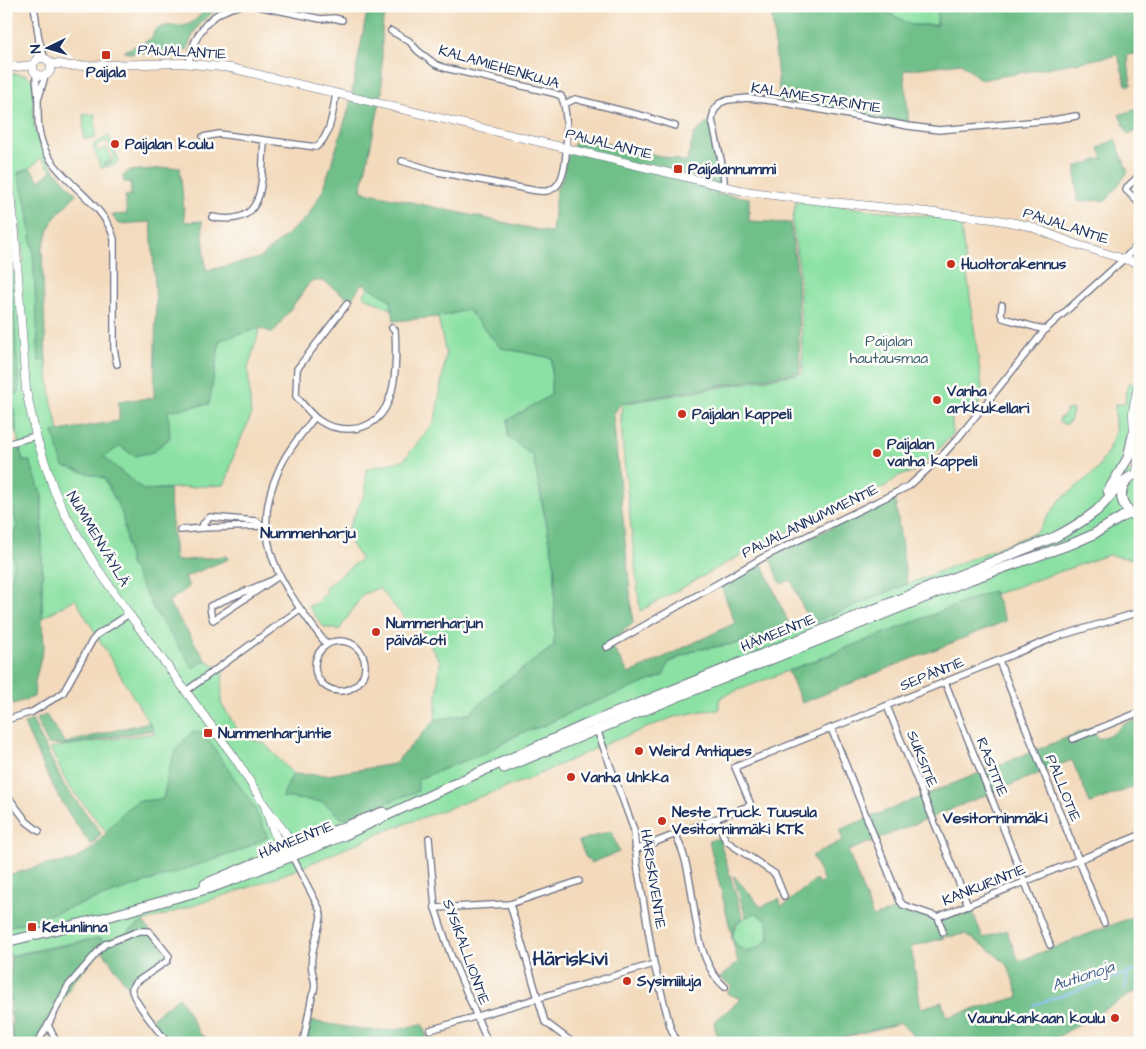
<svg xmlns="http://www.w3.org/2000/svg" width="1146" height="1049" font-family="'Architects Daughter',sans-serif">
<style>
.green{fill:#8be1a3;stroke:#538880;fill-rule:evenodd}
.forest{fill:#70bf89;stroke:#467774}
.lines{fill:none;stroke-linecap:round;stroke-linejoin:round}
.stream{stroke:#82bbf3;stroke-width:2}
.street-casing{stroke:#676b7f;stroke-width:8}
.secondary-casing{stroke:#676b7f;stroke-width:9}
.primary-casing{stroke:#676b7f;stroke-width:11}
.street{stroke:#fff;stroke-width:5.5}
.secondary{stroke:#fff;stroke-width:8}
.primary{stroke:#fff;stroke-width:9}
.poi-dot{fill:#c8321e;stroke:#fdfcf7;stroke-width:2}
.labels{text-anchor:middle;dominant-baseline:central;stroke-width:5;stroke-linejoin:round;paint-order:stroke}
.street-label{font-size:15px;fill:#1b2f5e;stroke:#fdfcf7}
.poi-label{font-size:15px;font-weight:bold;fill:#1b2f5e;stroke:#fdfcf7;text-anchor:start}
.park-label{font-size:15px;fill:#375c6f;stroke:#fdfcf7}
.neighbourhood-label{font-size:16px;font-weight:bold;fill:#1b2f5e;stroke:#fdfcf7}
.water-label{font-size:16px;font-style:italic;fill:#3a598b;stroke:#fdfcf7}
.district-label{font-size:20px;font-weight:bold;fill:#1b2f5e;stroke:#fdfcf7}
</style>
<rect width="100%" height="100%" fill="#fdfcf7"/>
<filter id="ink" filterUnits="userSpaceOnUse"><feTurbulence type="fractalNoise" baseFrequency=".02" numOctaves="2"/><feDisplacementMap in="SourceGraphic" scale="10" xChannelSelector="R" yChannelSelector="G"/><feConvolveMatrix kernelMatrix="1 2 1 2 8 2 1 2 1" color-interpolation-filters="sRGB"/></filter>
<filter id="wash" filterUnits="userSpaceOnUse"><feTurbulence type="fractalNoise" baseFrequency=".0096" numOctaves="4" result="noise"/><feDisplacementMap in="SourceGraphic" scale="20" xChannelSelector="R" yChannelSelector="G"/><feGaussianBlur stdDeviation="1.12" result="paint"/><feColorMatrix in="noise" values="0 0 0 0 0 0 0 0 0 0 0 0 0 0 0 0 0 1.4 0 .05"/><feComposite in="paint" operator="in"/></filter>
<g filter="url(#wash)">
<rect width="100%" height="100%" fill="#f3dabc"/>
<!-- green -->
<g class="green">
<polygon points="876,6 938,6 937,25 911,25"/>
<path d="M6 73 27 75 33 81C35 90 33 100 33 109 33 132 40 151 54 169L52 171 41 158 30 168 18 173 28 212 33 251 39 361 46 360 52 404 59 431 53 432 104 478 122 513 130 564 155 611 193 667 206 660 223 671 221 703 242 737 264 743 293 774 282 797 323 802 343 819 418 779 486 752 521 733 543 726 695 650 774 638 1037 532 1059 501 1097 470 1108 451 1115 432V404H1125L1126 391 1130 382 1134 385 1130 406 1129 440 1119 471 1140 473V560L1108 555 995 594 993 591 723 696 719 701V710L701 711 674 717 601 746 526 780 388 830 300 868 253 886 143 922 108 946 101 945 99 938C68 944 37 949 6 957V927L24 923 239 851 268 837 171 762 163 799 138 802 126 809 107 833 68 785 50 748 155 733 75 599 42 618V496L23 461 19 445 12 396 19 392 11 278 6 281V202L14 260 12 276 24 262 17 200 6 166Z"/>
<polygon points="95,114 96,138 84,139 83,115"/>
<path d="M109 136 119 161 113 165 101 168 93 147 94 144ZM105 141 109 143 114 157 112 162 105 165 103 164 111 161 107 148 98 151 96 148 98 145Z"/>
<polygon points="796,201 960,220 983,396 976,409 955,410 951,413 953,434 932,456 912,473 900,475 886,486 759,545 640,611 624,460 621,421 622,404 803,373 799,268 792,223"/>
<polygon points="369,286 391,300 392,310 363,296"/>
<polygon points="468,310 501,348 552,358 551,395 508,420 508,437 533,456 555,568 554,646 499,686 469,714 435,720 440,661 425,637 421,626 413,628 379,588 363,594 339,630 324,627 308,606 315,604 327,592 324,588 361,559 345,535 366,491 366,469 404,460 435,421 446,355 438,317"/>
<polygon points="260,328 248,368 251,416 235,452 227,479 224,485 143,490 104,457 120,446 153,452 170,438 167,411 209,404 220,340"/>
<polygon points="1066,410 1073,410 1070,422 1068,421 1067,424 1064,424 1059,422 1060,417 1063,417"/>
<polygon points="6,504 13,509 17,526 8,545 14,561 11,579 6,581"/>
<path d="M756 913 768 921 769 939 761 946 748 952 738 947 731 938C736 922 740 919 756 913Z"/>
</g>
<!-- forest -->
<g class="forest">
<path d="M208 6 221 7C202 19 194 28 187 50L129 53 124 51 151 39 155 30C167 23 170 27 183 26 193 25 202 13 208 6Z"/>
<polygon points="368,6 389,6 388,13 383,20 382,32 382,92 361,191 552,233 556,190 563,177 566,160 578,137 687,162 694,134 709,121 720,172 718,195 724,194 749,198 749,221 790,223 797,272 800,372 621,403 613,415 633,623 610,643 629,674 735,623 720,583 761,561 790,626 808,619 791,580 781,584 769,557 895,498 907,584 774,638 695,650 669,662 663,676 577,709 543,726 521,733 487,752 418,779 418,791 343,819 323,802 282,797 293,774 327,775 394,764 435,720 469,714 499,686 554,646 555,568 533,456 508,437 508,420 551,395 552,358 501,348 468,310 438,317 394,321 391,300 362,283 351,300 323,281 311,281 273,333 260,328 220,340 209,404 168,411 170,437 153,452 134,456 120,446 104,457 143,490 169,489 175,559 177,561 227,556 228,559 185,577 189,587 168,602 206,660 193,668 155,611 130,564 122,513 104,478 63,466 53,432 119,421 119,401 154,398 156,302 151,222 118,224 112,215 127,214 125,196 131,195 130,182 124,182 123,176 128,171 180,167 185,222 202,221 206,271 260,258 307,217 323,190 349,108"/>
<polygon points="771,6 876,6 911,25 937,25 938,6 1140,6 1140,53 1127,55 1131,85 1126,85 1118,55 981,80 961,63 904,70 909,125 805,104 780,101"/>
<polygon points="1140,108 1140,130 1128,134 1119,115"/>
<polygon points="1115,139 1128,172 1107,200 1077,201 1076,167 1103,158 1099,148"/>
<polygon points="30,168 40,181 54,169 76,194 52,221 42,249 46,360 39,361 33,251 28,212 18,173"/>
<polygon points="12,277 19,392 12,397 16,431 6,435 6,281"/>
<polygon points="19,445 23,461 30,461 42,496 42,618 44,645 35,682 34,697 13,704 10,696 6,696 6,581 11,579 14,561 8,545 17,526 13,509 6,504 6,449"/>
<polygon points="993,591 1006,621 802,703 788,671"/>
<polygon points="46,715 65,743 149,722 153,730 66,745 48,744 36,719"/>
<path d="M32 720 64 785 101 833 92 845C61 809 43 766 24 724Z"/>
<polygon points="1135,720 1140,733 1140,785 1090,803 1072,760 848,851 873,917 902,907 934,920 938,919 944,938 911,947 921,1008 942,1002 946,1017 1019,997 1008,966 988,948 965,934 946,937 940,919 964,909 967,912 972,910 983,938 1006,930 1019,961 1140,914 1140,991 1136,991 1056,1038 1041,1043 920,1043 901,1023 821,1043 718,1043 714,1022 741,999 727,993 732,986 720,978 738,962 732,938 738,947 748,952 761,946 769,939 768,921 756,913 746,917 733,875 761,907 779,899 782,907 816,879 819,884 824,881 812,856 843,840 839,830 1093,727 1098,739 1114,733 1123,724"/>
<path d="M193 732H203L254 807 268 837 239 851 24 923 6 927V876L44 865 73 861 94 847 126 809 138 801 163 799C170 770 168 752 193 732Z"/>
<polygon points="611,831 619,852 591,863 585,856 579,841"/>
<polygon points="719,838 743,919 735,925 732,936 709,841"/>
<polygon points="143,922 172,958 128,987 102,950 73,982 38,1043 13,1043 10,993 11,956 99,938 102,939 101,945 108,946"/>
<polygon points="179,997 200,1034 216,1043 134,1043 158,1036 152,1018"/>
<path d="M311 1021C351 1027 383 1037 422 1024L429 1043H305Z"/>
</g>
<g class="lines">
<!-- stream -->
<g class="stream">
<polyline points="1125,990 1128,972"/>
<polyline points="1034,1005 1140,969"/>
</g>
</g>
</g>
<g filter="url(#ink)">
<g class="lines">
<!-- street casing -->
<g class="street-casing">
<g id="street">
<polyline points="34,6 39,40 45,59"/>
<polyline points="257,6 321,19 334,18 342,20"/>
<path d="M391 31 409 41 418 51 435 64 445 68 553 93 561 96C569 112 569 170 558 184 551 193 542 192 532 190L438 172 402 161"/>
<polyline points="37,59 39,40"/>
<path d="M189 63C193 35 210 11 239 6"/>
<path d="M36 74C36 83 38 92 38 101 38 118 37 133 45 150 61 183 105 203 114 239V349L117 364"/>
<polyline points="39,97 45,76"/>
<polyline points="565,104 575,99 647,117 675,126"/>
<path d="M203 137 219 134 316 147C331 136 333 111 336 93"/>
<polyline points="1140,175 1127,187 1126,190 1140,204"/>
<polyline points="722,186 724,181 723,169 712,120 714,111 720,103 728,100 748,98 774,101 908,126 939,130 1053,120 1076,116"/>
<path d="M212 217C268 229 261 180 264 141"/>
<path d="M347 304 297 369 296 396C312 416 322 429 349 429 399 428 397 365 395 330L392 328"/>
<polyline points="1002,305 1001,314 1003,318 1045,330"/>
<path d="M314 418C301 435 286 452 278 472 246 543 286 590 326 644"/>
<polyline points="6,444 36,436"/>
<polyline points="202,528 262,526"/>
<polyline points="180,530 202,528 203,524 210,517 256,521 263,526 267,526"/>
<polyline points="273,580 210,606 211,614 213,620 279,576"/>
<circle cx="340" cy="666" r="25"/>
<polyline points="607,647 764,557 909,486 939,459 958,438 1045,330 1124,259 1140,242"/>
<polyline points="999,661 1104,923"/>
<polyline points="945,682 1050,945"/>
<polyline points="186,691 300,609"/>
<polyline points="887,706 968,905"/>
<polyline points="1137,713 1140,720"/>
<polyline points="6,720 32,712 63,693 92,641 97,635 129,614"/>
<polyline points="596,727 634,830 637,864 654,964 670,1026 677,1043"/>
<polyline points="831,728 900,901 903,905 938,917 1140,835"/>
<polyline points="1073,739 1140,712"/>
<polyline points="6,794 27,822 39,831"/>
<polyline points="716,819 726,841 775,874 784,896"/>
<path d="M676 835C679 843 683 851 685 860 697 899 692 959 725 987"/>
<polyline points="429,838 435,908 450,953 488,1043"/>
<polyline points="635,850 751,805 735,767 1056,637 1140,612"/>
<path d="M292 856 320 910 321 916C319 932 309 954 312 970 314 981 317 986 312 996L303 1043"/>
<polyline points="510,904 545,1022 573,1043"/>
<polyline points="435,908 510,904 579,881"/>
<polyline points="938,917 943,932"/>
<path d="M48 1025 68 986 101 948 105 944 139 931H149L169 956 167 961 135 983C133 986 131 987 132 990 132 999 156 1028 163 1037"/>
<polyline points="430,1030 654,964"/>
<polyline points="37,1043 48,1025 57,1043"/>
</g>
</g>
<!-- secondary casing -->
<g class="secondary-casing">
<g id="secondary">
<circle cx="42" cy="67" r="9"/>
<polyline points="51,64 60,64 69,66 182,63 231,68 744,191 795,198 993,219 1020,224 1029,226 1075,244 1140,264"/>
<polyline points="6,68 33,65"/>
<polyline points="6,185 12,203 15,234 26,390 36,436 54,490 64,512 93,562 129,614 235,758 265,806 286,834 293,847 293,851"/>
<path d="M1135 475C1141 456 1132 432 1133 412 1134 400 1138 390 1140 378"/>
<path d="M265 806C268 817 277 846 287 853"/>
<polyline points="6,947 8,954 6,970"/>
<polyline points="6,999 9,1043"/>
</g>
</g>
<!-- primary casing -->
<g class="primary-casing">
<g id="primary">
<path d="M1126 482C1116 497 1124 511 1140 517"/>
<polyline points="1108,491 1128,458 1133,435"/>
<polyline points="504,768 672,699 966,581 1074,543 1092,535 1122,517 1129,514 1133,514"/>
<polyline points="205,884 293,847 383,812"/>
<path d="M6 942 107 917 210 888 235 879 345 835 467 778 585 725 1055 537C1069 530 1083 521 1095 512 1110 500 1119 478 1140 473"/>
</g>
</g>
<!-- street -->
<use href="#street" class="street"/>
<!-- secondary -->
<use href="#secondary" class="secondary"/>
<!-- primary -->
<use href="#primary" class="primary"/>
</g>
</g>
<!-- markers -->
<g class="poi-dot">
<rect x="101" y="50" width="10" height="10" rx="2.5"/>
<circle cx="115" cy="144" r="5"/>
<rect x="673" y="164" width="10" height="10" rx="2.5"/>
<circle cx="951" cy="264" r="5"/>
<circle cx="937" cy="400" r="5"/>
<circle cx="682" cy="414" r="5"/>
<circle cx="877" cy="453" r="5"/>
<circle cx="376" cy="632" r="5"/>
<rect x="203" y="728" width="10" height="10" rx="2.5"/>
<circle cx="639" cy="751" r="5"/>
<circle cx="571" cy="777" r="5"/>
<circle cx="662" cy="821" r="5"/>
<rect x="27" y="922" width="10" height="10" rx="2.5"/>
<circle cx="627" cy="981" r="5"/>
<circle cx="1115" cy="1018" r="5"/>
</g>
<g class="labels">
<!-- street labels -->
<g class="street-label">
<text transform="translate(182 52) rotate(3)">PAIJALANTIE</text>
<text transform="translate(499 67) rotate(16)">KALAMIEHENKUJA</text>
<text transform="translate(816 98) rotate(9)">KALAMESTARINTIE</text>
<text transform="translate(609 144) rotate(14)">PAIJALANTIE</text>
<text transform="translate(1066 226) rotate(18)">PAIJALANTIE</text>
<text transform="translate(810 521) rotate(-26)">PAIJALANNUMMENTIE</text>
<text transform="translate(98 539) rotate(59)">NUMMENVÄYLÄ</text>
<text transform="translate(778 633) rotate(-22)">HÄMEENTIE</text>
<text transform="translate(932 674) rotate(-22)">SEPÄNTIE</text>
<text transform="translate(922 759) rotate(68)">SUKSITIE</text>
<text transform="translate(992 767) rotate(68)">RASTITIE</text>
<text transform="translate(1063 788) rotate(68)">PALLOTIE</text>
<text transform="translate(296 840) rotate(-22)">HÄMEENTIE</text>
<text transform="translate(653 879) rotate(81)">HÄRISKIVENTIE</text>
<text transform="translate(984 885) rotate(-22)">KANKURINTIE</text>
<text transform="translate(466 952) rotate(70)">SYSIKALLIONTIE</text>
</g>
<!-- poi labels -->
<g class="poi-label">
<text x="106" y="72" text-anchor="middle">Paijala</text>
<text x="125" y="144">Paijalan koulu</text>
<text x="688" y="169">Paijalannummi</text>
<text x="961" y="264">Huoltorakennus</text>
<text x="947" y="391">Vanha<tspan x="947" dy="17">arkkukellari</tspan></text>
<text x="692" y="414">Paijalan kappeli</text>
<text x="887" y="444">Paijalan<tspan x="887" dy="17">vanha kappeli</tspan></text>
<text x="386" y="623">Nummenharjun<tspan x="386" dy="17">päiväkoti</tspan></text>
<text x="218" y="733">Nummenharjuntie</text>
<text x="649" y="751">Weird Antiques</text>
<text x="581" y="777">Vanha Unkka</text>
<text x="672" y="812">Neste Truck Tuusula<tspan x="672" dy="17">Vesitorninmäki KTK</tspan></text>
<text x="42" y="927">Ketunlinna</text>
<text x="637" y="981">Sysimiiluja</text>
<text x="1105" y="1018" text-anchor="end">Vaunukankaan koulu</text>
</g>
<!-- park labels -->
<g class="park-label">
<text x="889" y="341">Paijalan<tspan x="889" dy="17">hautausmaa</tspan></text>
</g>
<!-- neighbourhood labels -->
<g class="neighbourhood-label">
<text x="308" y="533">Nummenharju</text>
<text x="995" y="818">Vesitorninmäki</text>
</g>
<!-- water labels -->
<g class="water-label">
<text transform="translate(1083 976) rotate(-18)">Autionoja</text>
</g>
<!-- district labels -->
<g class="district-label">
<text x="570" y="959">Häriskivi</text>
</g>
</g>
<!-- margin -->
<rect width="1146" height="1049" fill="none" stroke="#fdfcf7" stroke-width="25"/>
<!-- north arrow -->
<g transform="translate(48 48) rotate(265)" stroke="#fdfcf7" stroke-width="4" paint-order="stroke">
<path d="M0-4L9 19L0 12L-9 19Z" fill="#1b2f5e"/>
<text y="-8" font-size="14" font-weight="bold" text-anchor="middle" fill="#1b2f5e">N</text>
</g>
</svg>
